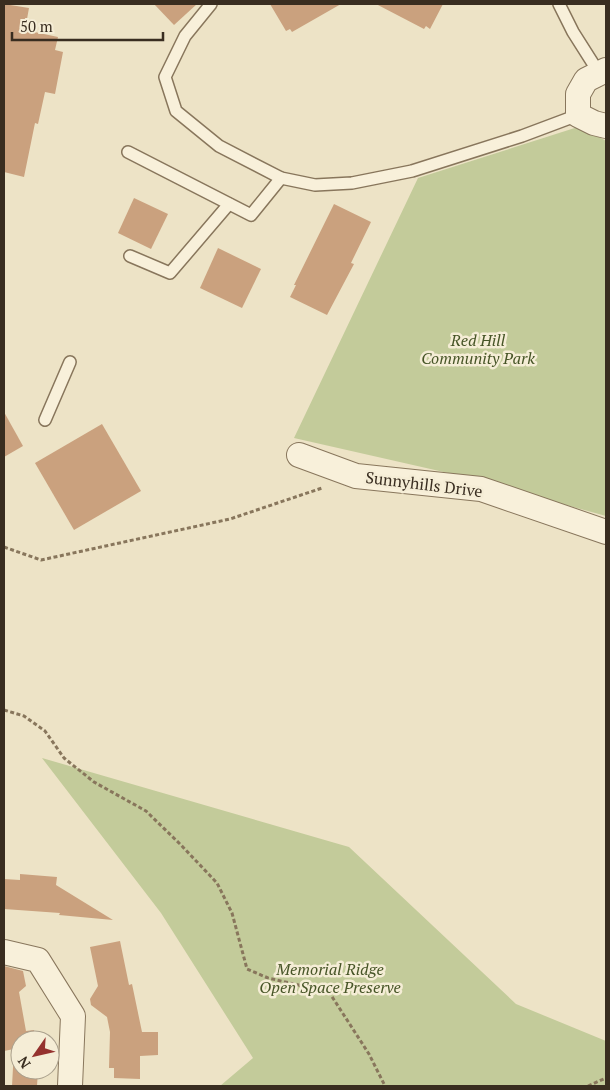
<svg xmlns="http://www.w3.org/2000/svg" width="610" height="1090" font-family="'PT Serif',serif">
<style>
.green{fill:#c3cb9a}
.building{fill:#caa17e}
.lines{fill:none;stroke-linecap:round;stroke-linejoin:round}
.lane-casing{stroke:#88765c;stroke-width:14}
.street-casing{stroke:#88765c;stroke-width:26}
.path{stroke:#88765c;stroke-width:3;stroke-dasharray:4 2.5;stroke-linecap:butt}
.lane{stroke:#f8f0da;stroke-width:11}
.street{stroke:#f8f0da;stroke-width:24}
.labels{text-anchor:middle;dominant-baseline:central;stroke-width:5;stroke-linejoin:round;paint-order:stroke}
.park-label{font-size:16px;font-style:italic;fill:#475527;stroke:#f5edd6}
.street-label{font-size:16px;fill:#392d20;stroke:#f5edd6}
</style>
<rect width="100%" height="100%" fill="#ede3c6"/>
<!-- green -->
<g class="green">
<polygon points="581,126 606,141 606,516 457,475 294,438 418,178"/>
<polygon points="42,758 349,847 516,1004 606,1041 606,1086 220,1086 253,1058 161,913"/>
</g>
<!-- building -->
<g class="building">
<polygon points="4,4 29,8 25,30 58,37 55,50 63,52 55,94 45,92 38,124 35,123 24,177 4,172"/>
<polygon points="154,4 197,4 174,25"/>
<polygon points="270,4 341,4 292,32 290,29 286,31"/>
<polygon points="376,4 443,4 430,29 426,26 424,29"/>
<polygon points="134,198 168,214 151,249 118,233"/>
<polygon points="334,204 371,222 351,263 354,264 327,315 290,297 296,285 294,285"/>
<polygon points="218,248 261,269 242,308 200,288"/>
<polygon points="4,412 23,446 4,457"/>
<polygon points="102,424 141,491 74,530 35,463"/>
<polygon points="20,874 57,877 56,885 113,920 59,915 60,913 4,909 4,879 20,880"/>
<polygon points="120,941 129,985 132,984 142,1032 158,1032 158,1055 140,1056 140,1079 114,1078 114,1068 109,1068 110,1032 107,1017 91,1005 90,999 98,986 90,947"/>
<polygon points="4,966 23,971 26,986 19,992 26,1031 34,1030 36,1040 20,1040 20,1070 38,1070 37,1086 12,1086 14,1049 4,1051"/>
</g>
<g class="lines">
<!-- lane casing -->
<g class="lane-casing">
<g id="lane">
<polyline points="211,4 185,36 165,77 176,111 219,146 281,178 315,185 352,183 412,171 522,136 578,115"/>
<polyline points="559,4 573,32 599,73"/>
<polyline points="128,152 251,215 281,178"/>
<polyline points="130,256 170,273 229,204"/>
<polyline points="45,420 70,362"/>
</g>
</g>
<!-- street casing -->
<g class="street-casing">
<g id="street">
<polyline points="606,70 586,80 578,94 578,115 594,123 606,126"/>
<polyline points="299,455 356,476 481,489 606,532"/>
<polyline points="4,952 38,960 73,1016 70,1086"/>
</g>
</g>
<!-- path -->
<g class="path">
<polyline points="4,547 41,560 230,519 322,488"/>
<polyline points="4,710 24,716 45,731 64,758 94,782 146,811 181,845 217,883 232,913 247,969 268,978 329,992 369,1054 385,1086"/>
<polyline points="588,1086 606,1078"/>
</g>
<!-- lane -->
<use href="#lane" class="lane"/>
<!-- street -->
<use href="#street" class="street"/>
</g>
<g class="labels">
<!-- park labels -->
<g class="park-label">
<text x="478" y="340">Red Hill<tspan x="478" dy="18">Community Park</tspan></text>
<text x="330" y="969">Memorial Ridge<tspan x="330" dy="18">Open Space Preserve</tspan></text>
</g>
<!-- street labels -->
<g class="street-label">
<text transform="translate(424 484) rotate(7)">Sunnyhills Drive</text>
</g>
</g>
<!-- border -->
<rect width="610" height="1090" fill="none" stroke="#392d20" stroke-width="10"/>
<!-- north arrow -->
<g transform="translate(35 1055) rotate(236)"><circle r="24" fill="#f5edd6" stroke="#aaa08d"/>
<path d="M0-4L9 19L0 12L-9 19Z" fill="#95322e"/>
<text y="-8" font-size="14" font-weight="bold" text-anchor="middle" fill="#392d20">N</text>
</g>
<!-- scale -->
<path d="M12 32v8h151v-8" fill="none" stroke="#392d20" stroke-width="2.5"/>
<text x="20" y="32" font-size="15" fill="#392d20" stroke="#f5edd6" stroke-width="4" paint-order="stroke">50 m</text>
</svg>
